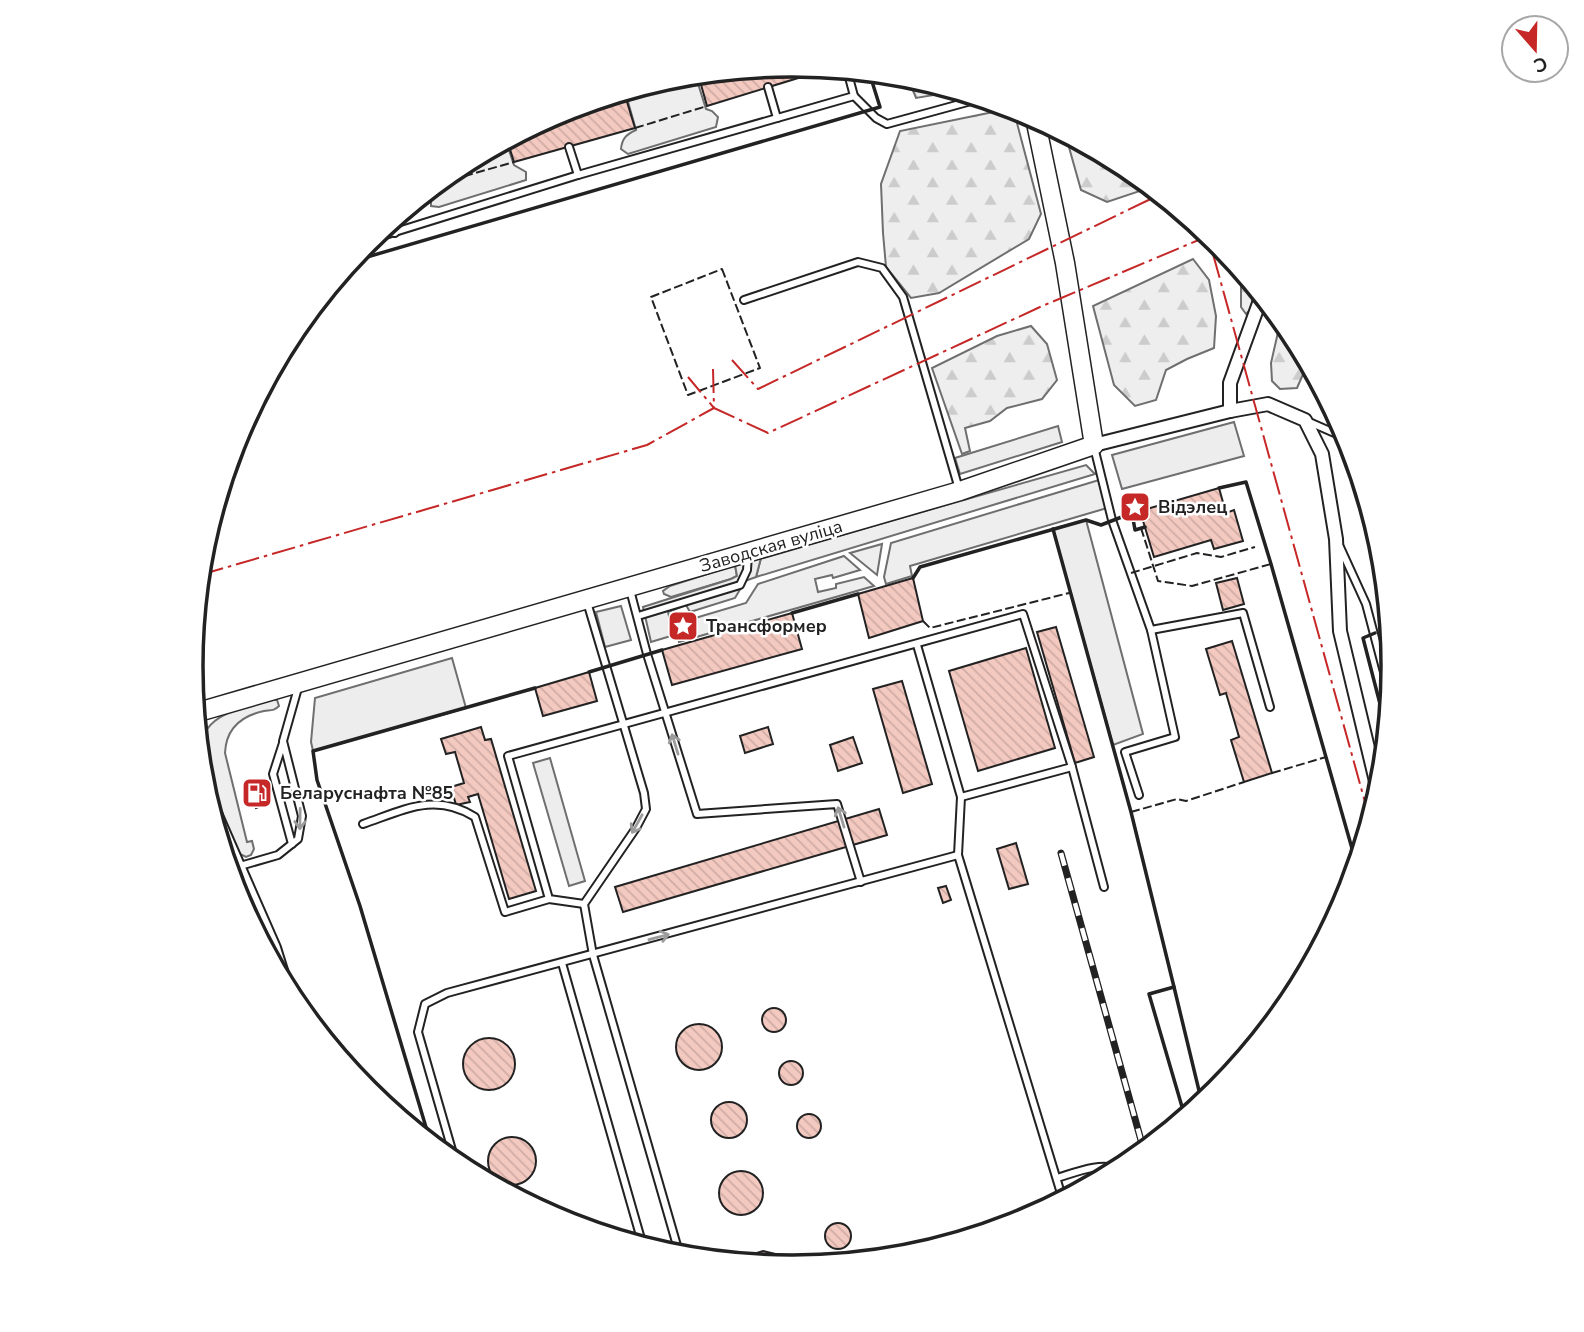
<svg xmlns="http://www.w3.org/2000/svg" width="1584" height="1332" font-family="'Nunito Sans',sans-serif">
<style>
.grass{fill:#eee;stroke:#6f6f6f;stroke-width:2}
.forest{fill:url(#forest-firs);stroke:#6f6f6f;stroke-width:2}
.parking{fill:#ededed;stroke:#6f6f6f;stroke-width:2}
.building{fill:url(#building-back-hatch);stroke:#222;stroke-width:2}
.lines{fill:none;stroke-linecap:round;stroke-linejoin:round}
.lane-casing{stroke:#222;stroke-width:10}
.street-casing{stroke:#222;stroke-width:16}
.secondary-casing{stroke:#222;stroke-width:21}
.lane{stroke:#fff;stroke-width:6}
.street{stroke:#fff;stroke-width:12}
.secondary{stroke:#fff;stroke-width:18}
.rail-casing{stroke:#222;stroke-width:7}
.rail{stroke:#fff;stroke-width:4.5;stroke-dasharray:13;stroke-linecap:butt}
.fence{stroke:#222;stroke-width:2;stroke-dasharray:9 3.5;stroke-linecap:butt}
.wall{stroke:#222;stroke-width:3.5}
.power{stroke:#c62828;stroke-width:2;stroke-dasharray:24 5 3.5 5;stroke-linecap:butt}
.oneway{stroke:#9c9c9c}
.labels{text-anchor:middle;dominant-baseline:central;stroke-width:5;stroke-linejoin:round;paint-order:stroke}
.poi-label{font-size:18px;font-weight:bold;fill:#222;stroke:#fff;text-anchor:start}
.street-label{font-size:18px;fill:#222;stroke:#fff}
.rim{fill:none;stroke:#222;stroke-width:3.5}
</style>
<defs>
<pattern id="forest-firs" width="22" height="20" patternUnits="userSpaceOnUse" patternTransform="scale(1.75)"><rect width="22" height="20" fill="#eee"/><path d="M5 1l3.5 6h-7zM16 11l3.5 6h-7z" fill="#ccc"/></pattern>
<pattern id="building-back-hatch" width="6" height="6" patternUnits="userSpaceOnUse" patternTransform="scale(1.75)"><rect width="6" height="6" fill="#f3c9c0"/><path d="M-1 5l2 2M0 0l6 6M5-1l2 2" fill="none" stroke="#d0aca5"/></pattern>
</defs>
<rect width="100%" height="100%" fill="#fff"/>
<!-- grass -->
<g class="grass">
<path d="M695 74 706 109 712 111 718 117 716 127 628 154 621 149C622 138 627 134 636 130L625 91 675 76Z"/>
<polygon points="506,141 514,165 526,172 526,180 439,207 431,206 431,195 443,185 442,180 458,166"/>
<polygon points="1086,465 1095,474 756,577 761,558"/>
<polygon points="1099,480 1107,508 910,566 912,576 886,584 884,577 891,543"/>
<polygon points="882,544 877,575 850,553"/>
<polygon points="844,556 860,570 833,578 832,575 815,579 818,592 836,588 836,584 864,577 874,586 679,642 675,624 746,603 758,584"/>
<polygon points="735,565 737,576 731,579 671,597 664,594 663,591 670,586"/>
<path d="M271 699 277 700 279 706C274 711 271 710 264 711 241 716 226 729 225 753L247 842 252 841 254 849 251 855 246 857 240 854 237 848 200 762C196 714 235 711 271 699Z"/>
</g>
<!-- forest -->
<g class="forest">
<polygon points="907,76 910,76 958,91 916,98"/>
<polygon points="1013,108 1041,214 1029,239 939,293 911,298 886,267 883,233 881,184 900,131"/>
<polygon points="1065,133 1126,166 1152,187 1107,202 1081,190"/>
<polygon points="1193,259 1209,280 1216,316 1214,348 1187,359 1166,370 1156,400 1135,406 1114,385 1093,306"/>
<polygon points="1241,270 1256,288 1250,310 1246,314 1241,307"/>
<polygon points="1281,319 1292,332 1308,363 1297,388 1280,389 1272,381 1271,363"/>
<polygon points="1031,326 1047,344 1057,380 1042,399 1007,408 990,421 965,428 970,451 962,454 932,368 997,336"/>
</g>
<!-- parking -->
<g class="parking">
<polygon points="1234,422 1244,456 1122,489 1112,455"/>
<polygon points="1058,426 1062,442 960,474 955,458"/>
<polygon points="1086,520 1143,734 1113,745 1053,529"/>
<polygon points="761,558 756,577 745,581 735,598 690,612 686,605 668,612 674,635 651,642 643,607 731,579 737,576 735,565"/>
<polygon points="621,606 631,640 605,647 596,612"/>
<polygon points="452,658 466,708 313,751 311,742 315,698"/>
<polygon points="550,758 585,881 569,886 533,763"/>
</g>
<!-- building -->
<g class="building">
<polygon points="792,65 820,67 821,71 707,106 698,74"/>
<polygon points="624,92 635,128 514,162 507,140 562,110"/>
<polygon points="1219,488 1226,513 1234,510 1243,541 1214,549 1211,540 1154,557 1140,511"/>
<polygon points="913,578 923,621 869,638 858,594"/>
<polygon points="1237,578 1244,604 1223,610 1216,583"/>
<polygon points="792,613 802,649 672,685 662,650"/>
<polygon points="1056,627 1094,757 1075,763 1037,632"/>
<polygon points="1390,628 1393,666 1391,671 1379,632"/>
<polygon points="1232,641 1272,773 1244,782 1231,740 1239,737 1226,693 1220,695 1206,649"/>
<polygon points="1026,648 1055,748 978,771 949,671"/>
<polygon points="589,672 597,701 543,716 535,688"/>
<polygon points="902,681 932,784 903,793 873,689"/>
<polygon points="481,727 485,740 491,739 536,891 509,899 478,794 468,797 470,802 456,805 451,787 464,783 455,752 446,754 441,739"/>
<polygon points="768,727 773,744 745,753 740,736"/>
<polygon points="853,737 862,763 838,771 830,745"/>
<polygon points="263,783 270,803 256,808 250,787"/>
<polygon points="879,809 887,835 623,912 615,887"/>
<polygon points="1016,843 1028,884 1009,889 997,849"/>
<polygon points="946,886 951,900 943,903 938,888"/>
<circle cx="774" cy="1020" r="12"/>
<circle cx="699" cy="1047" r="23"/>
<circle cx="489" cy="1064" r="26"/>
<circle cx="791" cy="1073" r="12"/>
<circle cx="729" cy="1120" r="18"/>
<circle cx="809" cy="1126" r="12"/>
<circle cx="512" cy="1161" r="24"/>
<circle cx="741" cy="1193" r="22"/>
<circle cx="838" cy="1236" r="13"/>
<polygon points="763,1251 779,1255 789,1267 746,1263 757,1253"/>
</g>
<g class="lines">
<!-- lane casing -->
<g class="lane-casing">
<g id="lane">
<polyline points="768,87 777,118"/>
<polyline points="854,96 876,118 887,124 982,98"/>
<polyline points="569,147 578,175"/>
<polyline points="391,221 395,233"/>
<polyline points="366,241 578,175 854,96 847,70"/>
<polyline points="744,300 858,262 882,268 903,297 959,489"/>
<polyline points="1307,421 1348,439"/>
<polyline points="1094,447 1112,520 1151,630 1175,737 1125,752 1139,795"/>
<polyline points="1340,547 1366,604 1390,695"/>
<polyline points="630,590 647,654 697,814 837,804 861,882"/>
<polyline points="587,602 644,793 646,809 636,828 584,904 593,955 680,1256"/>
<polyline points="638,616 740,585 747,570 748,555"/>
<polyline points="1151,630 1243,613 1270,707"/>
<polyline points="917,645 961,797 958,855 1063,1200"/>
<polyline points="283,743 273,774 292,844"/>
<polyline points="1072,767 1104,887"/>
<path d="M363 824C404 810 435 792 475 817L505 912 549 899"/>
<polyline points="240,866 278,855 298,839 302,816 283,741 298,688"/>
<polyline points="584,904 549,899 508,756 1023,614 1072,767 961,797"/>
<polyline points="562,963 643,1246"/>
<polyline points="456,1164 418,1032 425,1004 447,993 958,855"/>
<path d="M1057 1178C1074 1173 1102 1161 1119 1170"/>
</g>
</g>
<!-- street casing -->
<g class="street-casing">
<g id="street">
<polyline points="1230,411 1230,383 1262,295"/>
<polyline points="1094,445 1230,411 1268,404 1305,420 1322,454 1336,539 1340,631 1379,794"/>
<polyline points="203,786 274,948 288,993"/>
</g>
</g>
<!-- secondary casing -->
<g class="secondary-casing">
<polyline id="secondary" points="195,713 960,491 1094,445 1065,263 1035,118"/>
</g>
<!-- lane -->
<use href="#lane" class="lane"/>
<!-- street -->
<use href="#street" class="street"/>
<!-- secondary -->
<use href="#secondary" class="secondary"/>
<!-- rail casing -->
<g class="rail-casing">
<polyline id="rail" points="1061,853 1144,1151"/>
</g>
<!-- rail -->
<use href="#rail" class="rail"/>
<!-- fence -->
<g class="fence">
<polyline points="635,128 707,106"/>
<polyline points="440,183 514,162"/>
<polygon points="722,269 760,368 688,395 651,297"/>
<polyline points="1141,528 1158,581 1192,586 1271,564"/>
<polyline points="1131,573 1197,553 1221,557 1255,547"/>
<polyline points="923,621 930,628 1069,593"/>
<polyline points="1272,773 1326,757"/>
<polyline points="1131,812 1177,799 1186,801 1244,782"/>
<polyline points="234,886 240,903"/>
</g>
<!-- wall -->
<g class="wall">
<polyline points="350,262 880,107 869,72"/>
<polyline points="1219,488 1246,482 1271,564 1357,866"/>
<polyline points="1053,529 1131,812 1174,987 1149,994 1185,1117"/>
<polyline points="913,578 920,567 1086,520 1101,525 1132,513 1135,530 1145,527"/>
<polyline points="792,613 858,594"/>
<polyline points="1375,633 1363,638 1387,731"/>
<polyline points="589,672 662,650"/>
<polyline points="1174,987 1202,1103"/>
<polyline points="431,1144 360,906 317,780 313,751 535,688"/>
</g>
<!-- power -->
<g class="power">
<polyline points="732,360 758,389 1161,194"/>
<polyline points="713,369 714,408 768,433 1040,307 1208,236 1370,820"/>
<polyline points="200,575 647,445 714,408 688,377"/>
</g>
</g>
<!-- one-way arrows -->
<defs><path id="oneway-shaft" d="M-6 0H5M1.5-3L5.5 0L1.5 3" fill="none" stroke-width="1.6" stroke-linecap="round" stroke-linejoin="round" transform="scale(1.75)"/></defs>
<g class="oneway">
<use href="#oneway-shaft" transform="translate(675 744) rotate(-107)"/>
<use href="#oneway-shaft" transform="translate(841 817) rotate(-107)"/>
<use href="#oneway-shaft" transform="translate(300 819) rotate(91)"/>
<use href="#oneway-shaft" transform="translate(637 824) rotate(119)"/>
<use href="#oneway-shaft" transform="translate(659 937) rotate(-15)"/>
</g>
<!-- icons -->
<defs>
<g id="sight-square" transform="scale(1.575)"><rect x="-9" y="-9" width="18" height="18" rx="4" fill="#c62828" stroke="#fff"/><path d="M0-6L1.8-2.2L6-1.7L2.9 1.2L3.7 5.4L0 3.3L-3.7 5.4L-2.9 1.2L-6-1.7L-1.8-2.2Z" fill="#fff"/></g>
<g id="fuel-square" transform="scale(1.575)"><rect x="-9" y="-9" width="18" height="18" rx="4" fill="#c62828" stroke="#fff"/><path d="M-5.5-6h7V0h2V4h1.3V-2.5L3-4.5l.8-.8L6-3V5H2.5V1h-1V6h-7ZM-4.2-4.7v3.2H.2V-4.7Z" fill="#fff"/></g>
</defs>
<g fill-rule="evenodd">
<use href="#sight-square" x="1135" y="507"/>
<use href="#sight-square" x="683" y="626"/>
<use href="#fuel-square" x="257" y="793"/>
</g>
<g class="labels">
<!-- poi labels -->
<g class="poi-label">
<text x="1158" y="507">Відэлец</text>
<text x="706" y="626">Трансформер</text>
<text x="280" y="793">Беларуснафта №85</text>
</g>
<!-- street labels -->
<g class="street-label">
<text transform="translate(771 546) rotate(-16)">Заводская вуліца</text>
</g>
</g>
<!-- crop -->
<path d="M0 0H1584V1332H0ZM203 666a589 589 0 1 1 1178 0a589 589 0 1 1-1178 0Z" fill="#fff" fill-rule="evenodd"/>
<path class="rim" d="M203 666a589 589 0 1 1 1178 0a589 589 0 1 1-1178 0Z"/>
<!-- north arrow -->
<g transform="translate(1535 49) rotate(160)"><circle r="33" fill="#ffffff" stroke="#a7a7a7" stroke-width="2"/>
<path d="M0-5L12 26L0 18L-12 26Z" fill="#c62828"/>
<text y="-10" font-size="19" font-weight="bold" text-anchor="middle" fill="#222222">С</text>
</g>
</svg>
